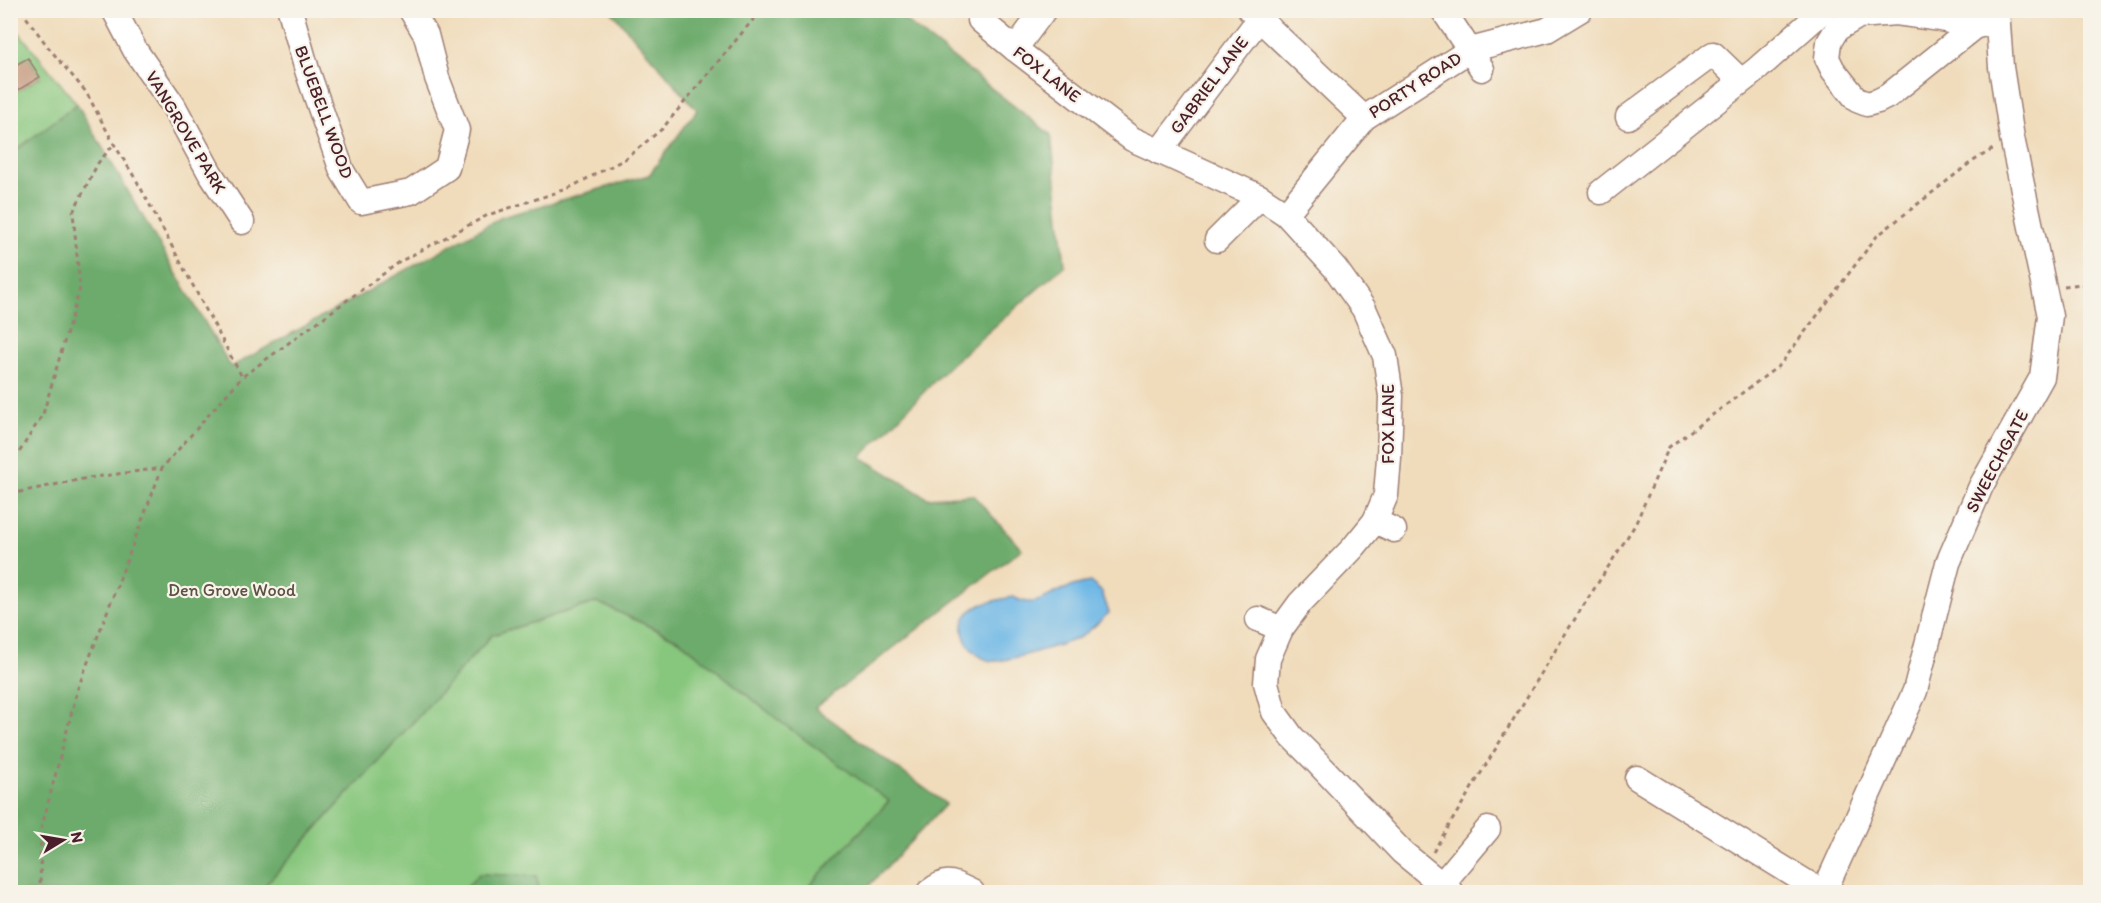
<svg xmlns="http://www.w3.org/2000/svg" width="2101" height="903" font-family="Itim,sans-serif">
<style>
.green{fill:#87c67d;stroke:#687254;stroke-width:1.5}
.forest{fill:#6dab6c;stroke:#5c654c;stroke-width:1.5}
.water{fill:#6db7e6;stroke:#5c6b88;stroke-width:1.5}
.building{fill:#c59b81}
.lines{fill:none;stroke-linecap:round;stroke-linejoin:round}
.minor-casing{stroke:#9d7e73;stroke-width:27}
.path{stroke:#9d7e73;stroke-width:3;stroke-dasharray:4.5 4.5;stroke-linecap:butt}
.minor{stroke:#fff;stroke-width:24}
.labels{text-anchor:middle;dominant-baseline:central;stroke-width:4.5;stroke-linejoin:round;paint-order:stroke}
.street-label{font-size:18px;fill:#4a1f2b;stroke:#f7f3e8}
.park-label{font-size:18px;fill:#5c5144;stroke:#f7f3e8}
</style>
<rect width="100%" height="100%" fill="#f7f3e8"/>
<filter id="ink" filterUnits="userSpaceOnUse"><feTurbulence type="fractalNoise" baseFrequency=".0167" numOctaves="2"/><feDisplacementMap in="SourceGraphic" scale="12" xChannelSelector="R" yChannelSelector="G"/><feConvolveMatrix kernelMatrix="1 2 1 2 8 2 1 2 1" color-interpolation-filters="sRGB"/></filter>
<filter id="wash" filterUnits="userSpaceOnUse"><feTurbulence type="fractalNoise" baseFrequency=".008" numOctaves="4" result="noise"/><feDisplacementMap in="SourceGraphic" scale="24" xChannelSelector="R" yChannelSelector="G"/><feGaussianBlur stdDeviation="1.35" result="paint"/><feColorMatrix in="noise" values="0 0 0 0 0 0 0 0 0 0 0 0 0 0 0 0 0 1.4 0 .05"/><feComposite in="paint" operator="in"/></filter>
<g filter="url(#wash)">
<rect width="100%" height="100%" fill="#f0dcbb"/>
<!-- green -->
<g class="green">
<polygon points="11,10 17,30 77,104 11,154 11,87 14,93 40,77 28,58 11,68"/>
<polygon points="597,602 679,640 889,801 803,892 540,892 536,876 480,874 462,892 259,892 492,635"/>
</g>
<!-- forest -->
<g class="forest">
<polygon points="611,11 893,11 1051,135 1065,265 948,367 861,457 927,498 973,495 1022,549 815,708 946,804 863,892 803,892 889,801 782,723 679,640 597,602 492,635 259,892 11,892 11,154 77,104 231,367 502,217 649,175 697,110"/>
<polygon points="479,874 536,876 540,892 462,892"/>
</g>
<!-- water -->
<path class="water" d="M1090 582 1102 592 1109 613C1100 620 1091 631 1080 637 1068 643 1003 663 991 661 968 656 951 625 973 609 984 602 1001 599 1013 597 1035 609 1043 597 1062 590 1071 586 1080 584 1090 582Z"/>
<g id="blocks">
<!-- building -->
<polygon class="building" points="28,58 40,77 10,95 10,68"/>
</g>
</g>
<g filter="url(#ink)">
<use href="#blocks" fill-opacity="0" stroke="#9d7e73" stroke-width="1.5"/>
<g class="lines">
<!-- minor casing -->
<g class="minor-casing">
<g id="minor">
<polyline points="114,10 135,50 173,105 210,173 242,222"/>
<polyline points="290,10 307,70 342,171 361,202 411,192 447,168 457,130 437,78 426,35 411,10"/>
<polyline points="1250,10 1364,118"/>
<polyline points="1443,10 1482,69"/>
<polyline points="980,20 1015,49 1132,139 1260,197 1286,214 1335,268 1364,309 1385,356 1391,396 1389,458 1386,495 1375,521 1353,548 1300,603 1281,629 1268,659 1266,683 1274,712 1292,737 1315,760 1402,852 1451,892"/>
<polyline points="1974,27 1888,96 1878,101 1867,104 1857,100 1833,70 1827,58 1829,42 1837,29 1859,16 1896,13 1941,19 1974,27 1997,21"/>
<polyline points="1015,49 1044,10"/>
<polyline points="1628,117 1713,54 1741,81"/>
<polyline points="1159,152 1259,19"/>
<polyline points="1601,192 1756,70 1824,10"/>
<polyline points="1286,214 1364,118 1470,50 1547,30 1580,10"/>
<polyline points="1217,240 1260,197"/>
<polyline points="1375,521 1394,530"/>
<polyline points="1258,619 1281,629"/>
<polyline points="1637,778 1822,892"/>
<polyline points="1442,884 1488,829"/>
<path d="M929 892C948 877 952 883 972 892"/>
<polyline points="1824,892 1915,691 1948,563 1981,486 2042,377 2050,316 2012,138 2001,67 1997,10"/>
</g>
</g>
<!-- path -->
<g class="path">
<polyline points="21,10 48,47 86,92 114,144 138,183 242,377"/>
<polyline points="2064,286 2090,283"/>
<polyline points="10,467 43,414 80,288 73,212 98,163 114,144"/>
<polyline points="10,494 88,478 162,468"/>
<polyline points="1433,852 1564,636 1635,525 1669,447 1780,365 1877,236 1970,163 1993,149"/>
<polyline points="40,892 41,830 78,688 162,468 242,377 401,261 488,215 567,189 625,159 662,129 761,10"/>
<polyline points="1408,892 1412,886"/>
</g>
<!-- minor -->
<use href="#minor" class="minor"/>
</g>
</g>
<g class="labels">
<!-- street labels -->
<g class="street-label">
<text transform="translate(1047 74) rotate(38)">FOX LANE</text>
<text transform="translate(1209 85) rotate(-53)">GABRIEL LANE</text>
<text transform="translate(1415 85) rotate(-33)">PORTY ROAD</text>
<text transform="translate(324 112) rotate(70)">BLUEBELL WOOD</text>
<text transform="translate(186 132) rotate(59)">VANGROVE PARK</text>
<text transform="translate(1388 424) rotate(-90)">FOX LANE</text>
<text transform="translate(1997 461) rotate(-62)">SWEECHGATE</text>
</g>
<!-- park labels -->
<g class="park-label">
<text x="232" y="590">Den Grove Wood</text>
</g>
</g>
<!-- margin -->
<rect width="2101" height="903" fill="none" stroke="#f7f3e8" stroke-width="36"/>
<!-- north arrow -->
<g transform="translate(63 840) rotate(79)" stroke="#f7f3e8" stroke-width="4.5" paint-order="stroke">
<path d="M0-4.5L10 22L0 15L-10 22Z" fill="#4a1f2b"/>
<text y="-9" font-size="16" font-weight="bold" text-anchor="middle" fill="#4a1f2b">N</text>
</g>
</svg>
